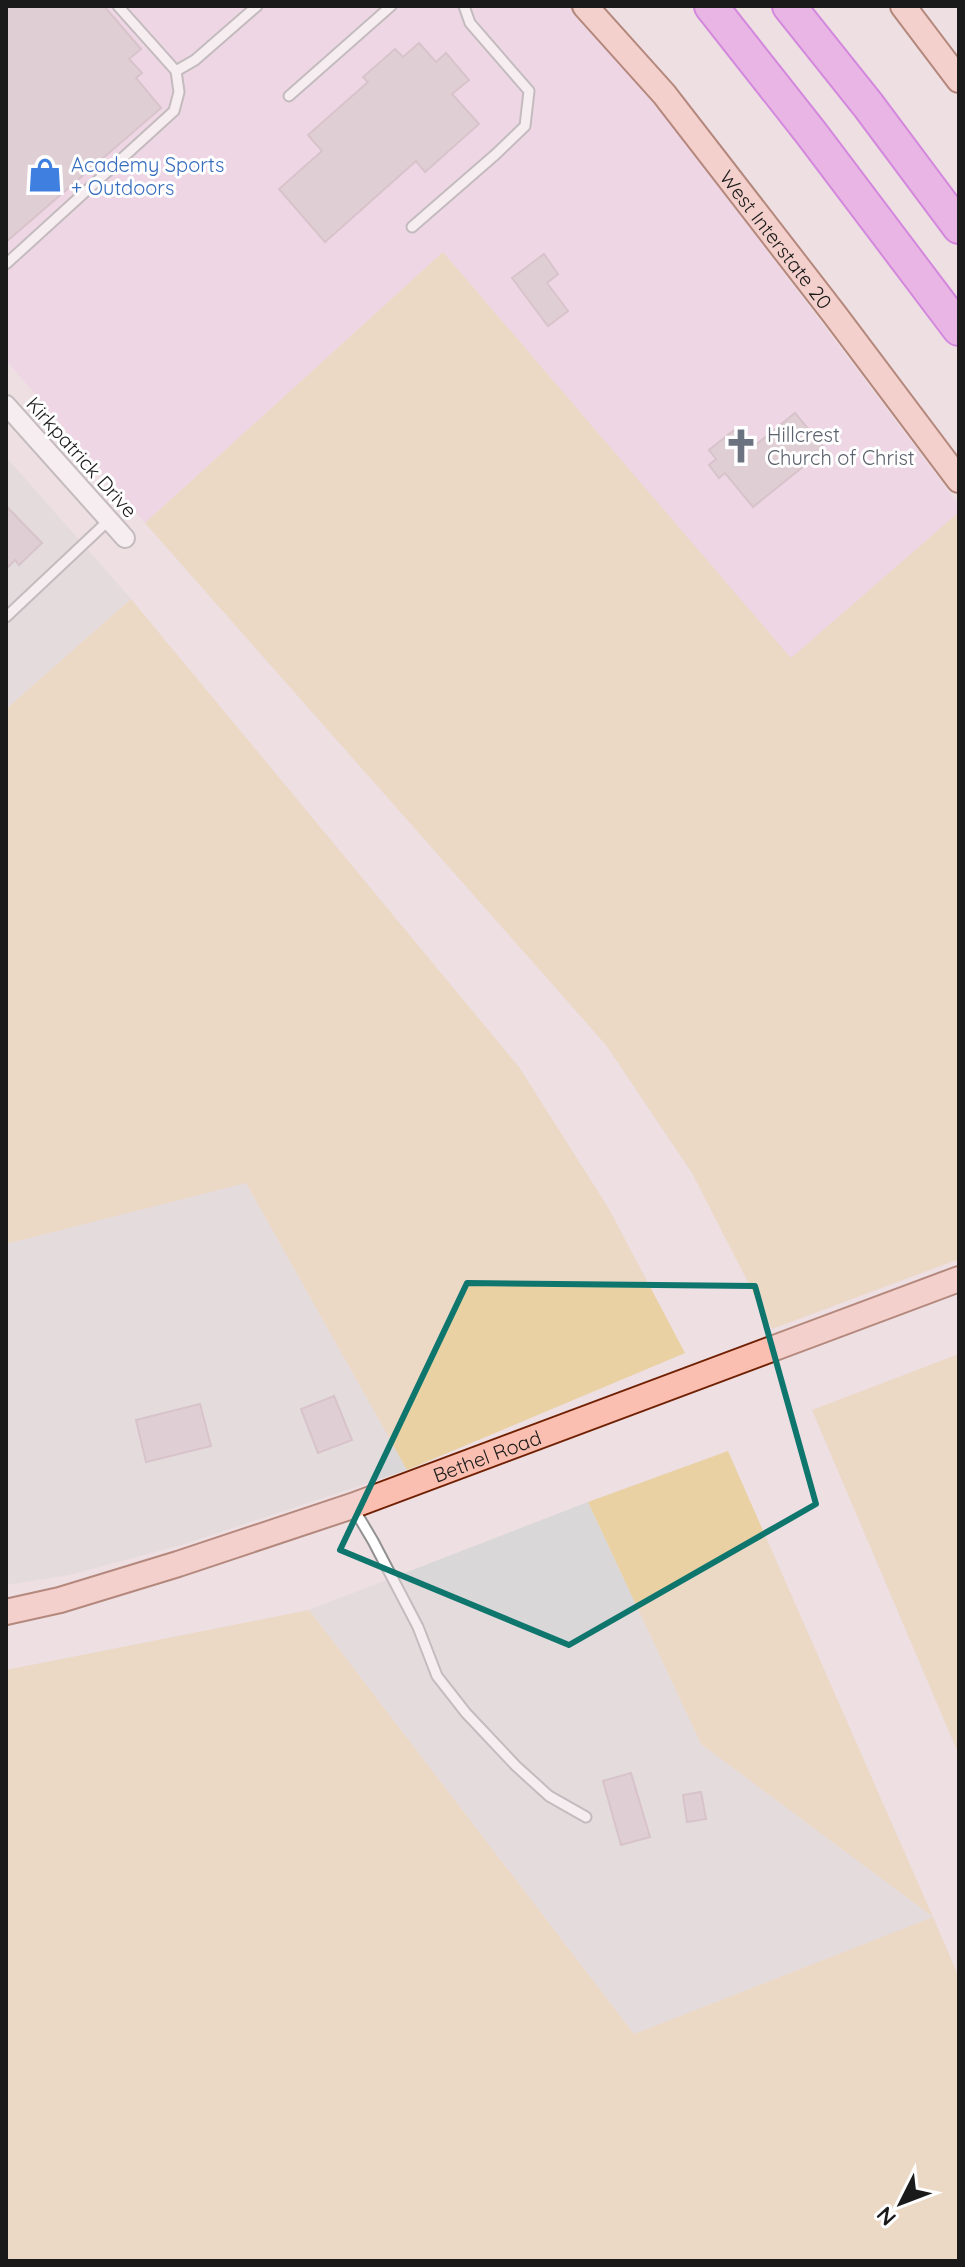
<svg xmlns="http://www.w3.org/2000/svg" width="965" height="2267" font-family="Quicksand,sans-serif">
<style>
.residential{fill:#d9d7d8}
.commercial{fill:#efcde8}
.grass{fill:#e9d1a3}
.building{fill:#cfbdc5;stroke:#bea2ad;stroke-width:2}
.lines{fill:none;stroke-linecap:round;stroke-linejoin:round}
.service-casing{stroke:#919191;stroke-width:13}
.minor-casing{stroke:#919191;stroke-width:22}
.secondary-casing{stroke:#702003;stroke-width:28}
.motorway-casing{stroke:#b420d7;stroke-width:36}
.service{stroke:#fff;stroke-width:9}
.minor{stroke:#fff;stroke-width:18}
.secondary{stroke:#fabfb0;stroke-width:24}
.motorway{stroke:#e484e7;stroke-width:32}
.marked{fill:none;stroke:#0f766e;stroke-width:6;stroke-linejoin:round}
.labels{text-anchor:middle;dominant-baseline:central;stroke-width:6;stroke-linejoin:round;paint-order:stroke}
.shop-label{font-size:20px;fill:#366cbe;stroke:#fff;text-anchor:start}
.street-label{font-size:20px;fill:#1a1a1a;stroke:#fff}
.worship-label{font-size:20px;fill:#5b616d;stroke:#fff;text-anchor:start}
</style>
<rect width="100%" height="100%" fill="#eddfe2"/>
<!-- residential -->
<g class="residential">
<polygon points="6,457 131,599 6,709"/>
<polygon points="246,1183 407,1470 181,1545 69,1575 6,1585 6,1244"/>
<polygon points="588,1502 701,1744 933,1917 634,2034 309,1610"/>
</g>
<!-- commercial -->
<polygon class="commercial" points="6,6 575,6 706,165 745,221 959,505 959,512 791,659 443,252 145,523 6,360"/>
<!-- grass -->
<g class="grass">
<polygon points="443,252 791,658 959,512 959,1259 772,1329 692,1173 606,1045 145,523"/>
<polygon points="131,599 519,1067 609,1209 685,1353 407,1470 246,1183 6,1244 6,709"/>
<polygon points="959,1354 959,1755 812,1410"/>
<polygon points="728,1451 933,1917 959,1977 959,2261 6,2261 6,1670 309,1610 634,2034 933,1917 701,1744 588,1502"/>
</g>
<!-- building -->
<g class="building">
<polygon points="6,6 104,6 141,49 129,59 142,73 136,78 161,108 6,242"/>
<polygon points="419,43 436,62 446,53 469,80 452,94 479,124 425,172 416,161 325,242 279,189 322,151 308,135 368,82 363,77 395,49 403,57"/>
<polygon points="544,254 558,274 547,283 568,311 548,326 512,278"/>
<polygon points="795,413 825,449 753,507 725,473 719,478 709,465 716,459 709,450 738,427 753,447"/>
<polygon points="6,506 42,543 19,565 15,560 6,569"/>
<polygon points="334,1396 352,1440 318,1453 301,1409"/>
<polygon points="200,1404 211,1446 146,1462 136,1420"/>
<polygon points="631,1773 650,1837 621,1845 603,1781"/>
<polygon points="701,1792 706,1819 687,1822 683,1795"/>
</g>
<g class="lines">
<!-- service casing -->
<g class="service-casing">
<g id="service">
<polyline points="176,71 195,60 257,6"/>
<polyline points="289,96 391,6"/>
<polyline points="412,227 496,154 525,126 529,91 470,23 464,6"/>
<polyline points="6,264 174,111 179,92 176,71 118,6"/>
<polyline points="6,617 109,520"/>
<polyline points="354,1509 373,1541 418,1627 437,1676 466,1713 516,1766 549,1796 586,1817"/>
</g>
</g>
<!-- minor casing -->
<g class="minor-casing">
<polyline id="minor" points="6,405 125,538"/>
</g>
<!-- secondary casing -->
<g class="secondary-casing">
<g id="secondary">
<path id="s1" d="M585 6 664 94 835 315 959 480"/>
<polyline points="903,6 959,80"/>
<path id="s2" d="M6 1612 60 1600 178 1564 352 1506 959 1279"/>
</g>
</g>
<!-- motorway casing -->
<g class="motorway-casing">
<g id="motorway">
<polyline points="711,6 811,133 959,329"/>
<polyline points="789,6 868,105 959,227"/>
</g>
</g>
<!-- service -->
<use href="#service" class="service"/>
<!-- minor -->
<use href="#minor" class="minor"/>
<!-- secondary -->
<use href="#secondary" class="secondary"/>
<!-- motorway -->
<use href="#motorway" class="motorway"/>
</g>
<!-- marked area -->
<path d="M0 0H965V2267H0ZM467 1283 755 1286 816 1504 569 1645 340 1550Z" fill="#eddfe2" fill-opacity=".55" fill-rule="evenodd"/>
<path class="marked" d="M467 1283 755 1286 816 1504 569 1645 340 1550Z"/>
<!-- icons -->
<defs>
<g id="shop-bare" transform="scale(2.76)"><path d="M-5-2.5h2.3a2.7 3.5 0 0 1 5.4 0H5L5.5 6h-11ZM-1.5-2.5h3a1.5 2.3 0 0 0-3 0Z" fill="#3f7fe0" stroke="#fff" stroke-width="2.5" paint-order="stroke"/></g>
<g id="church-bare" transform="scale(2.76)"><path d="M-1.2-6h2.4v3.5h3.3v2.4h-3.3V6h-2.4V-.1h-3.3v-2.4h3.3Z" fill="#6b7280" stroke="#fff" stroke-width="2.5" paint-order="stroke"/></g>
</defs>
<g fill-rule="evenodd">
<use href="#shop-bare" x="45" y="175"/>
<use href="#church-bare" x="741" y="446"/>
</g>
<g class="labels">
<!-- shop labels -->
<g class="shop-label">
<text x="71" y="164">Academy Sports<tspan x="71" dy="23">+ Outdoors</tspan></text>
</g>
<!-- street labels -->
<g class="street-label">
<text stroke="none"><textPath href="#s1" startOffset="302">West Interstate 20</textPath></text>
<text transform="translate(82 457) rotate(48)">Kirkpatrick Drive</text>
<text stroke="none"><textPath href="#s2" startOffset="506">Bethel Road</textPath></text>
</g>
<!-- worship labels -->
<g class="worship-label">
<text x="767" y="434">Hillcrest<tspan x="767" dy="23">Church of Christ</tspan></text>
</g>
</g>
<!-- border -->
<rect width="965" height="2267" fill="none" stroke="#1a1a1a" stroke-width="16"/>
<!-- north arrow -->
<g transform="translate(901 2203) rotate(228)" stroke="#ffffff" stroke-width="6" paint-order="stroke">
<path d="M0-6L14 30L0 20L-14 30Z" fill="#1a1a1a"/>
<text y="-12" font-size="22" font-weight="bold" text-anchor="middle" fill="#1a1a1a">N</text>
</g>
</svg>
